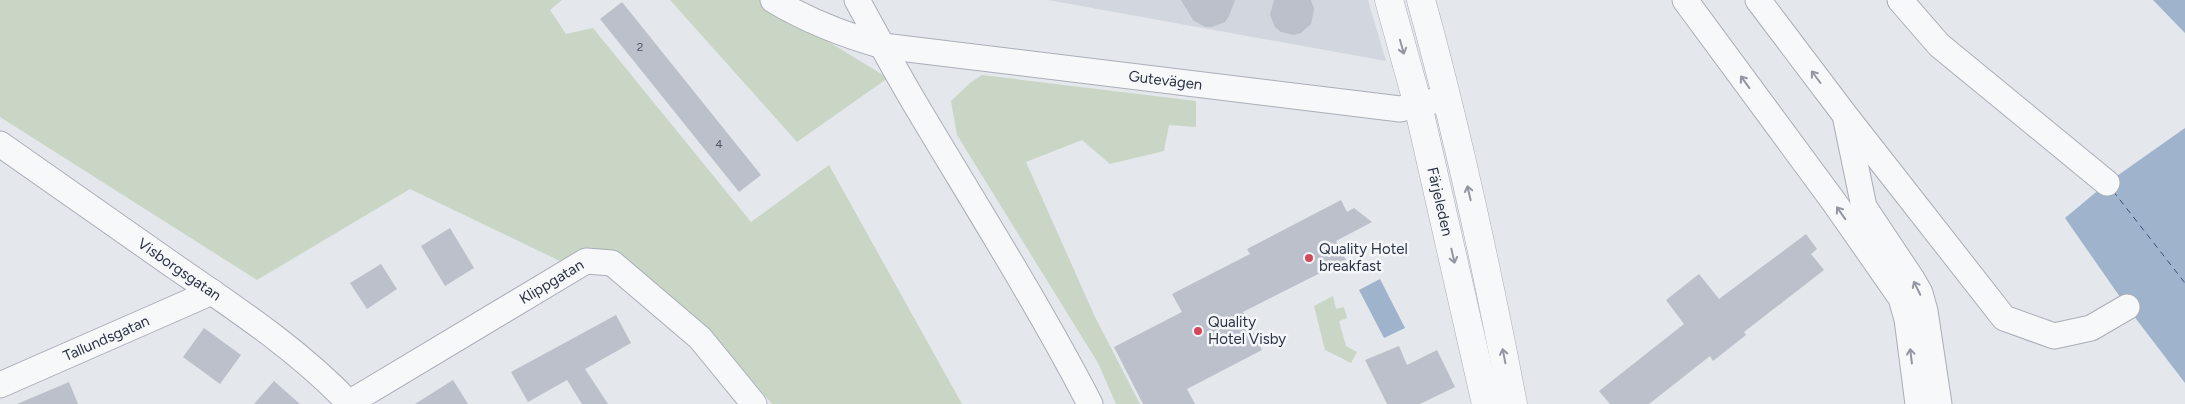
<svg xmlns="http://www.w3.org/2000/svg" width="2185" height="404" font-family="Figtree,sans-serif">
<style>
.built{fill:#d2d6de}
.green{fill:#c9d6c5}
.water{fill:#9fb4cc}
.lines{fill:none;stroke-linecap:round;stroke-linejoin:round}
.ferry{stroke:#34527a;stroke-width:1;stroke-dasharray:6 5;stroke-linecap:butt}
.building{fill:#bbc0ca}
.minor-casing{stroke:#a9aeb7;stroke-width:27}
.tertiary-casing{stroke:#a9aeb7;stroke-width:29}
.minor{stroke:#f7f8fa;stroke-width:25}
.tertiary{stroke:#f7f8fa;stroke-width:28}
.oneway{stroke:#9196a0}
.poi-dot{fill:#d1495b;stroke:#f4f6f9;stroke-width:2}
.labels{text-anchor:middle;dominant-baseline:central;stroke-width:5;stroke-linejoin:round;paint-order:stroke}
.number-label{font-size:12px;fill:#4f5766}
.street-label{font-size:15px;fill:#2b3445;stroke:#f4f6f9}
.poi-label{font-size:15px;fill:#2b3445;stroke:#f4f6f9;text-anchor:start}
</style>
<rect width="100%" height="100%" fill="#e4e7ec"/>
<!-- built -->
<polygon class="built" points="1048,0 1368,0 1386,61"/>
<!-- green -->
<g class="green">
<polygon points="0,0 562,0 550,10 566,34 593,28 751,222 829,165 962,404 772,404 708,329 617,254 564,263 410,189 257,280 0,117"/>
<polygon points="670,0 760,0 888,78 797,142"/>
<polygon points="982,75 1196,101 1196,127 1169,125 1164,151 1110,164 1082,140 1026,162 1095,317 1140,404 1116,404 1098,363 957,135 951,101 970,83"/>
<polygon points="1333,296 1336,309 1344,307 1347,318 1339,321 1346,346 1357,352 1351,363 1325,350 1314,306"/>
</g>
<!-- water -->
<g class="water">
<polygon points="2153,0 2185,0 2185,33"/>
<polygon points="2185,128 2185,383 2127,307 2065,218 2107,183"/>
<polygon points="1380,279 1405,328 1384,338 1359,290"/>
</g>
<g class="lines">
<!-- ferry -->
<polyline class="ferry" points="2113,191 2185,283"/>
</g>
<!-- building -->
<g class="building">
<polygon points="1181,0 1235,0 1229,16 1225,22 1212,27 1205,27 1193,20"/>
<polygon points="1274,0 1311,0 1314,9 1311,24 1301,33 1294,35 1281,32 1275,27 1270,15"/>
<polygon points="622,2 761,175 739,192 600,19"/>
<polygon points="1341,200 1347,212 1354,208 1372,222 1336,241 1346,260 1243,312 1262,350 1187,389 1195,404 1143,404 1114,347 1182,312 1172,294 1250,254 1247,249"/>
<polygon points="450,228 474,268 445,286 421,246"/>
<polygon points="1806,234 1817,249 1811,254 1824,270 1744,332 1746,335 1713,361 1710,356 1649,404 1610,404 1599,391 1684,324 1666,300 1699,274 1719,299"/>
<polygon points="381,264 397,289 367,309 350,283"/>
<polygon points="616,315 631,343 585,369 608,404 582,404 567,380 528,402 511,372"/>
<polygon points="204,328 241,355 220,384 183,357"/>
<polygon points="1399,346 1407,365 1437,350 1455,387 1420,404 1387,404 1365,360"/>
<polygon points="453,380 468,404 415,404"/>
<polygon points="274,381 300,404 254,404"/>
<polygon points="69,382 78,404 17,404"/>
</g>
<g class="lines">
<!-- minor casing -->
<g class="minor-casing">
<g id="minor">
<path id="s1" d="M773 0C808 21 844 35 883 46L1400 109 1447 98"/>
<path d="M857 0C878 38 898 76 920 112 978 209 1038 304 1090 404"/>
<polyline points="1685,0 1834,202 1901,298 1907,319 1918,404"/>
<polyline points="1758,0 1845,115 2004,318 2054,336 2091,328 2127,307"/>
<polyline points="1900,0 1939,45 2107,183"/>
<polyline points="1846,120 1864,207 1912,279 1920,293 1925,311 1939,404"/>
<path id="s2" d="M0 144C58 185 116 225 174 266 235 308 299 350 350 404"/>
<path id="s3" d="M0 385 212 292"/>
<path id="s4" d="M349 403 586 261 612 263 700 338 754 404"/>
</g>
</g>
<!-- tertiary casing -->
<g class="tertiary-casing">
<g id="tertiary">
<path id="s5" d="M1389 0 1418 105 1486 404"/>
<path d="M1421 0C1458 133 1487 269 1513 404"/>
</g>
</g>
<!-- minor -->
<use href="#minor" class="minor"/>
<!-- tertiary -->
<use href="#tertiary" class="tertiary"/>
</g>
<!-- one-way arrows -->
<defs><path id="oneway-shaft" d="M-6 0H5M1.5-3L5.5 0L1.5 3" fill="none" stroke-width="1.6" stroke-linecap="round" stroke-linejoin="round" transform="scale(1.25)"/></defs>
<g class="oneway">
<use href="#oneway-shaft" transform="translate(1402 47) rotate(74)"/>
<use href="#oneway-shaft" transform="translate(1816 77) rotate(-127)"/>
<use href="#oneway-shaft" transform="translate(1745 82) rotate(-126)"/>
<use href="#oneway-shaft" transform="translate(1469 193) rotate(-103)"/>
<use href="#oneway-shaft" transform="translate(1841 213) rotate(-125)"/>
<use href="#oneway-shaft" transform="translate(1453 256) rotate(77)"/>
<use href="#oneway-shaft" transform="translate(1917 288) rotate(-116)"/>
<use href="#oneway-shaft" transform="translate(1504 356) rotate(-101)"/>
<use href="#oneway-shaft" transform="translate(1911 356) rotate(-97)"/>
</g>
<!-- markers -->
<g class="poi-dot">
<circle cx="1309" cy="258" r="5"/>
<circle cx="1198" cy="331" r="5"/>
</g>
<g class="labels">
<!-- number labels -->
<g class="number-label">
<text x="640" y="47">2</text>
<text x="719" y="144">4</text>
</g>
<!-- street labels -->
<g class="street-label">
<text stroke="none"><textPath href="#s1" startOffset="404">Gutevägen</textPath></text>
<text stroke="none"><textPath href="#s5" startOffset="208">Färjeleden</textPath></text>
<text stroke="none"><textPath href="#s2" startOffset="219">Visborgsgatan</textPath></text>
<text stroke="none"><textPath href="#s4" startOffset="236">Klippgatan</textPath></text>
<text stroke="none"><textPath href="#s3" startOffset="116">Tallundsgatan</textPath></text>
</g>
<!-- poi labels -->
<g class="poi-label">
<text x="1319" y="249">Quality Hotel<tspan x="1319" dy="17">breakfast</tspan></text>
<text x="1208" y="322">Quality<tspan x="1208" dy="17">Hotel Visby</tspan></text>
</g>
</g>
</svg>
